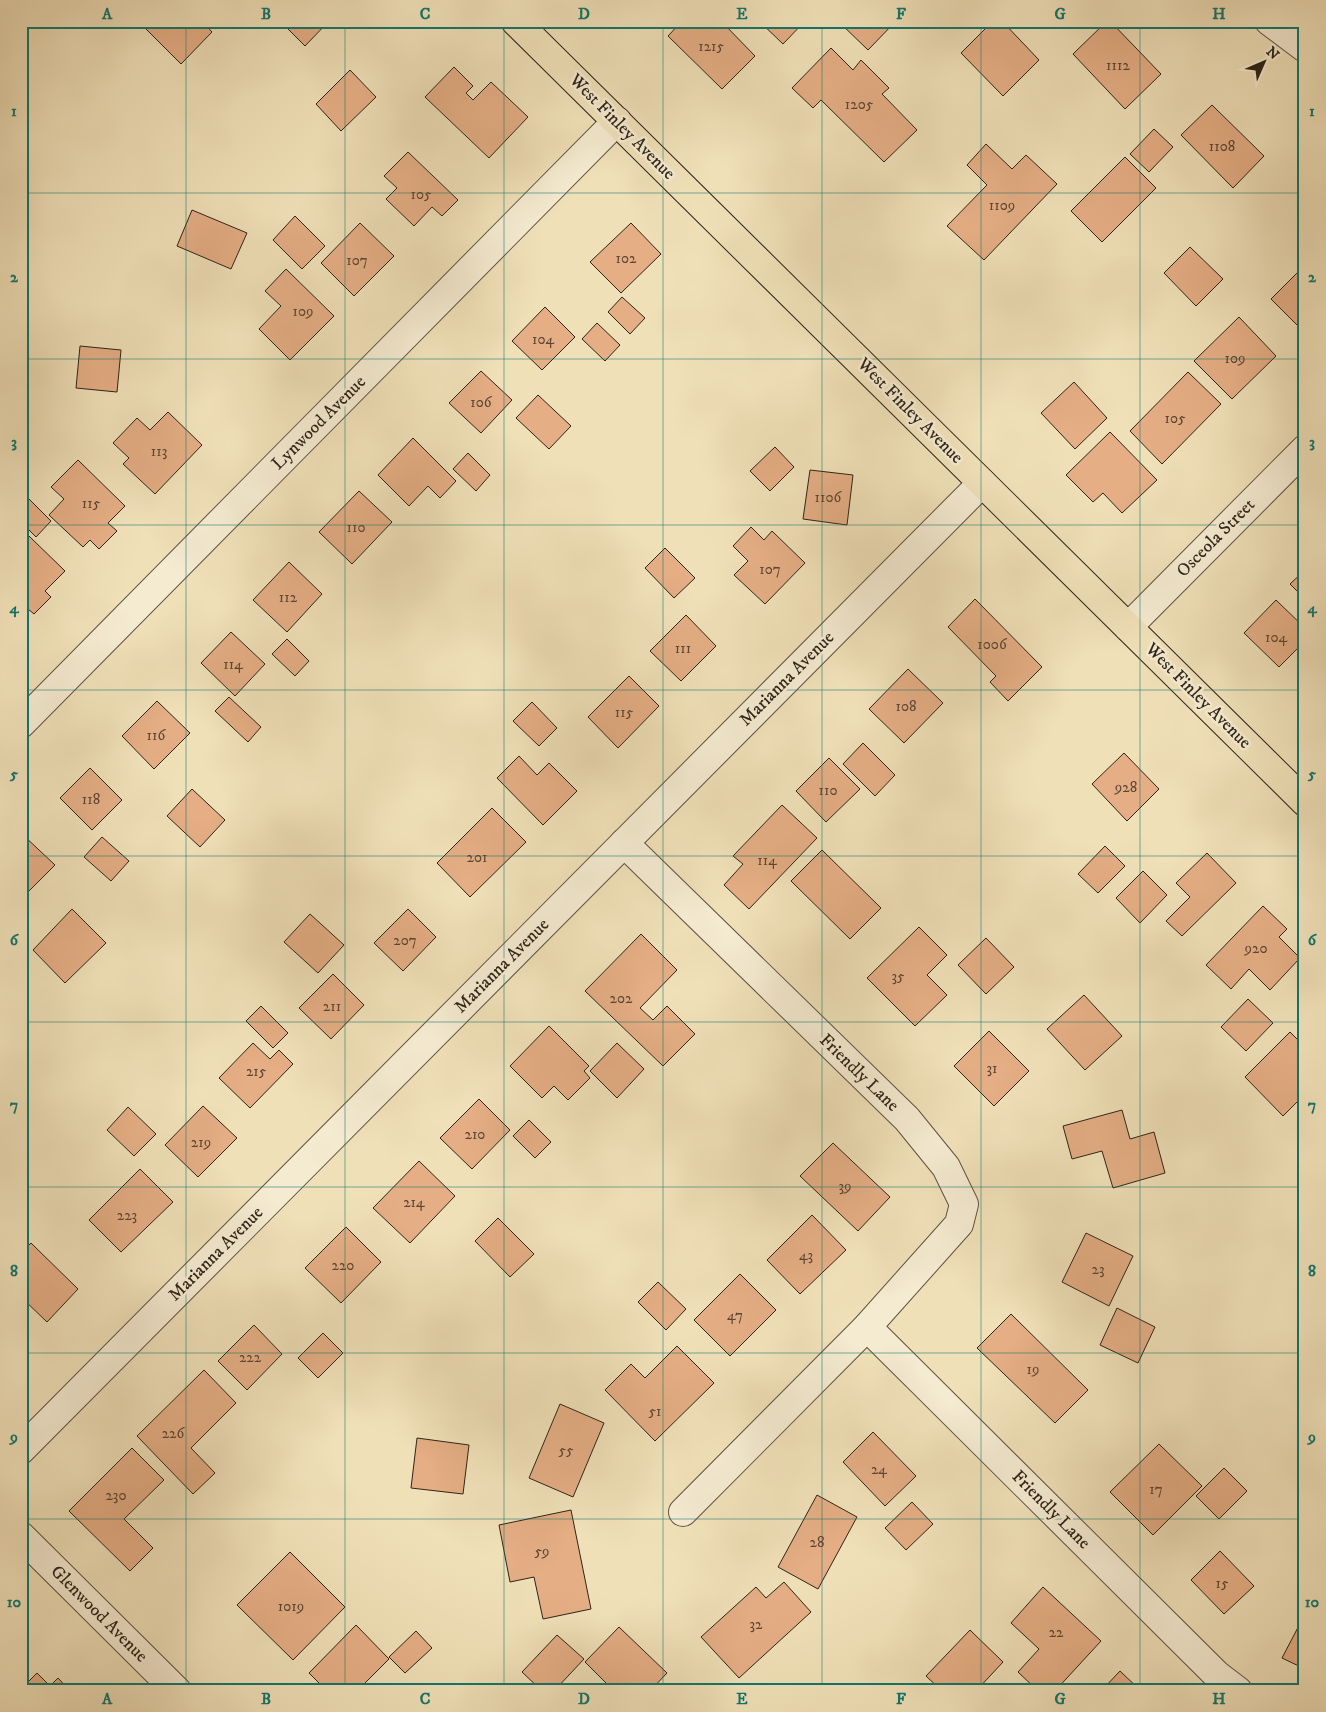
<svg xmlns="http://www.w3.org/2000/svg" width="1326" height="1712" font-family="'IM FELL DW Pica',serif">
<style>
.building{fill:#e5ae85;stroke:#2d2419}
.lines{fill:none;stroke-linecap:round;stroke-linejoin:round}
.minor-casing{stroke:#5e5341;stroke-width:30}
.major-casing{stroke:#2d2419;stroke-width:30}
.minor{stroke:#f5ebd1;stroke-width:28}
.major{stroke:#f0e0b8;stroke-width:28}
.grid{fill:none;stroke:#0f766e;stroke-width:1;stroke-opacity:0.55}
.labels{text-anchor:middle;dominant-baseline:central;stroke-width:5;stroke-linejoin:round;paint-order:stroke}
.number-label{font-size:15px;fill:#5b4634}
.street-label{font-size:18px;fill:#2d2419;stroke:#f5ebd1}
.neatline{fill:none;stroke:#0f766e;stroke-width:2}
.grid-label{font-size:16px;text-anchor:middle;font-weight:bold;fill:#0f766e}
</style>
<rect width="100%" height="100%" fill="#f0e0b8"/>
<filter id="stains"><feTurbulence type="fractalNoise" baseFrequency=".004" numOctaves="4"/><feColorMatrix values="0 0 0 0 .2 0 0 0 0 .09 0 0 0 0 .02 0 0 0 .5 -.17"/></filter>
<radialGradient id="worn" r=".72"><stop offset=".6" stop-color="#630" stop-opacity="0"/><stop offset="1" stop-color="#630" stop-opacity=".3"/></radialGradient>
<!-- building -->
<g class="building">
<polygon points="146,21 202,21 212,32 181,64 142,25"/>
<polygon points="280,21 329,21 305,46"/>
<polygon points="682,21 721,21 755,56 722,89 668,36"/>
<polygon points="759,21 805,21 783,44"/>
<polygon points="838,21 896,21 868,50"/>
<polygon points="926,21 938,21 932,27"/>
<polygon points="993,21 1002,21 1039,60 1003,96 961,53"/>
<polygon points="1107,21 1110,21 1161,74 1125,109 1073,54"/>
<polygon points="831,48 853,70 861,60 889,88 882,94 917,130 884,162 821,100 813,108 792,88"/>
<polygon points="454,67 473,86 466,93 473,100 491,82 528,117 489,158 425,97"/>
<polygon points="350,70 376,97 341,131 316,104"/>
<polygon points="1212,105 1264,156 1233,188 1181,135"/>
<polygon points="1154,129 1173,147 1149,172 1130,154"/>
<polygon points="986,144 1012,169 1026,155 1057,184 984,260 947,226 987,185 967,165"/>
<polygon points="408,152 458,200 442,216 432,207 414,226 386,199 397,188 384,176"/>
<polygon points="1125,157 1156,188 1102,242 1071,211"/>
<polygon points="192,210 247,233 231,269 177,246"/>
<polygon points="295,216 325,246 302,269 273,240"/>
<polygon points="360,223 394,256 354,296 321,263"/>
<polygon points="631,223 661,254 621,293 590,262"/>
<polygon points="1305,241 1305,254 1298,247"/>
<polygon points="1190,247 1223,279 1196,306 1164,273"/>
<polygon points="1305,265 1305,327 1302,330 1271,299"/>
<polygon points="286,269 334,316 290,360 259,329 281,306 265,291"/>
<polygon points="622,297 645,318 630,334 608,312"/>
<polygon points="545,307 575,337 542,370 512,341"/>
<polygon points="1239,317 1276,356 1232,399 1194,361"/>
<polygon points="597,323 620,345 605,361 582,339"/>
<polygon points="80,346 121,350 117,392 76,388"/>
<polygon points="481,371 512,400 481,433 449,403"/>
<polygon points="1188,372 1221,404 1162,464 1130,431"/>
<polygon points="1074,382 1107,418 1075,449 1041,413"/>
<polygon points="538,395 571,426 549,449 516,418"/>
<polygon points="168,412 202,445 155,494 123,464 129,458 113,443 137,418 150,430"/>
<polygon points="1110,432 1157,480 1122,513 1103,493 1093,502 1066,475"/>
<polygon points="413,438 456,481 440,498 428,486 409,506 378,475"/>
<polygon points="775,447 794,467 770,491 750,471"/>
<polygon points="468,453 490,475 476,491 453,469"/>
<polygon points="78,460 125,506 108,523 117,531 99,549 90,540 83,547 49,515 64,499 51,487"/>
<polygon points="810,470 853,475 847,525 803,519"/>
<polygon points="21,491 51,521 36,537 21,522"/>
<polygon points="359,491 392,522 352,564 319,532"/>
<polygon points="751,527 764,540 772,531 805,563 765,604 734,575 748,561 733,546"/>
<polygon points="29,536 65,571 45,591 51,597 34,614 28,609 23,614 21,611 21,544"/>
<polygon points="665,548 695,578 674,598 645,568"/>
<polygon points="289,562 322,594 287,632 253,600"/>
<polygon points="1305,570 1305,599 1290,584"/>
<polygon points="975,599 1042,667 1008,701 990,682 996,676 948,627"/>
<polygon points="1276,600 1305,628 1305,641 1279,667 1244,633"/>
<polygon points="686,615 716,646 681,681 650,651"/>
<polygon points="231,632 265,664 235,696 201,663"/>
<polygon points="287,639 309,661 295,676 272,654"/>
<polygon points="908,669 943,703 904,743 869,709"/>
<polygon points="1305,675 1305,690 1297,683"/>
<polygon points="629,676 659,706 618,748 588,717"/>
<polygon points="229,697 261,727 248,742 215,711"/>
<polygon points="157,701 190,733 154,769 122,736"/>
<polygon points="532,702 557,728 539,746 513,721"/>
<polygon points="863,743 895,775 875,796 843,764"/>
<polygon points="1124,753 1159,789 1127,821 1092,784"/>
<polygon points="519,756 537,775 549,763 577,791 543,825 497,778"/>
<polygon points="829,758 860,789 826,822 796,791"/>
<polygon points="90,768 122,800 92,830 60,798"/>
<polygon points="192,789 225,820 200,847 167,816"/>
<polygon points="782,805 817,838 749,909 724,885 743,864 733,856"/>
<polygon points="492,808 526,842 470,897 437,863"/>
<polygon points="22,834 55,865 21,899 21,835"/>
<polygon points="102,837 129,861 111,881 84,857"/>
<polygon points="1105,846 1125,866 1098,893 1078,874"/>
<polygon points="822,850 881,908 850,939 791,881"/>
<polygon points="1207,853 1236,883 1182,936 1166,921 1190,897 1176,883"/>
<polygon points="1143,871 1167,895 1140,923 1116,898"/>
<polygon points="1263,906 1287,929 1279,937 1300,958 1270,990 1249,969 1231,989 1206,965"/>
<polygon points="72,909 106,943 65,983 33,950"/>
<polygon points="408,909 436,937 403,971 374,943"/>
<polygon points="310,914 344,945 318,973 284,942"/>
<polygon points="919,927 947,955 927,975 947,995 915,1026 867,978"/>
<polygon points="641,934 677,970 640,1008 653,1020 667,1006 695,1034 663,1066 585,991"/>
<polygon points="986,938 1014,967 986,994 958,965"/>
<polygon points="333,974 364,1005 331,1039 299,1008"/>
<polygon points="1084,995 1122,1036 1085,1070 1047,1029"/>
<polygon points="1248,999 1273,1023 1246,1051 1221,1027"/>
<polygon points="261,1006 288,1033 273,1048 246,1021"/>
<polygon points="549,1026 589,1066 584,1071 590,1078 568,1100 554,1086 542,1098 510,1066"/>
<polygon points="989,1031 1029,1071 994,1106 954,1066"/>
<polygon points="1290,1032 1305,1047 1305,1094 1283,1116 1245,1077"/>
<polygon points="253,1043 270,1059 279,1050 293,1064 250,1108 219,1078"/>
<polygon points="617,1043 644,1069 617,1098 590,1071"/>
<polygon points="479,1099 510,1130 472,1169 440,1138"/>
<polygon points="203,1106 237,1138 198,1177 165,1145"/>
<polygon points="128,1107 156,1134 134,1156 107,1130"/>
<polygon points="1122,1110 1130,1139 1154,1132 1165,1173 1113,1188 1102,1151 1072,1159 1063,1126"/>
<polygon points="529,1120 551,1142 535,1158 513,1136"/>
<polygon points="833,1143 890,1197 858,1231 800,1176"/>
<polygon points="419,1161 455,1196 410,1243 373,1208"/>
<polygon points="140,1169 173,1202 121,1252 89,1220"/>
<polygon points="812,1215 846,1250 800,1294 767,1260"/>
<polygon points="498,1218 534,1254 510,1277 475,1241"/>
<polygon points="346,1227 381,1262 341,1303 305,1268"/>
<polygon points="1086,1233 1133,1256 1109,1306 1062,1282"/>
<polygon points="31,1243 78,1289 47,1322 21,1297 21,1253"/>
<polygon points="740,1274 776,1310 730,1356 694,1320"/>
<polygon points="658,1282 686,1309 666,1330 638,1302"/>
<polygon points="1117,1308 1155,1327 1138,1363 1100,1345"/>
<polygon points="1011,1314 1088,1390 1055,1423 977,1348"/>
<polygon points="254,1325 282,1354 247,1390 218,1361"/>
<polygon points="323,1333 343,1353 318,1378 298,1358"/>
<polygon points="677,1346 714,1383 655,1441 605,1390 631,1364 645,1378"/>
<polygon points="204,1370 236,1403 191,1448 215,1473 193,1494 137,1436"/>
<polygon points="560,1404 604,1423 573,1497 529,1478"/>
<polygon points="873,1432 916,1476 885,1506 843,1462"/>
<polygon points="417,1438 469,1445 463,1494 411,1488"/>
<polygon points="1159,1444 1202,1486 1153,1535 1110,1492"/>
<polygon points="1305,1445 1305,1461 1299,1447"/>
<polygon points="132,1448 164,1480 124,1519 153,1548 130,1571 69,1511"/>
<polygon points="1224,1468 1247,1491 1219,1519 1196,1496"/>
<polygon points="817,1495 857,1517 818,1589 778,1567"/>
<polygon points="912,1502 933,1524 906,1550 885,1528"/>
<polygon points="571,1510 591,1609 543,1619 534,1577 510,1582 499,1525"/>
<polygon points="1220,1551 1254,1586 1224,1614 1191,1580"/>
<polygon points="290,1552 345,1607 293,1660 237,1605"/>
<polygon points="784,1582 811,1612 739,1678 701,1637 756,1587 766,1598"/>
<polygon points="1043,1587 1101,1641 1055,1691 1038,1691 1018,1672 1039,1649 1011,1623"/>
<polygon points="1305,1614 1305,1669 1282,1658"/>
<polygon points="356,1625 389,1659 357,1691 327,1691 309,1673"/>
<polygon points="619,1627 667,1673 650,1691 614,1691 585,1662"/>
<polygon points="970,1630 1003,1662 976,1691 942,1691 926,1676"/>
<polygon points="416,1631 432,1648 405,1673 389,1657"/>
<polygon points="557,1635 584,1659 554,1691 542,1691 522,1672"/>
<polygon points="1120,1671 1141,1691 1101,1691"/>
<polygon points="37,1673 50,1686 58,1678 70,1691 21,1691 21,1689"/>
</g>
<g class="lines">
<!-- minor casing -->
<g class="minor-casing">
<g id="minor">
<polyline points="1269,21 1305,48"/>
<polyline points="1128,627 1305,449"/>
<polyline points="21,724 617,121"/>
<polyline points="624,843 907,1119 946,1167 964,1204 959,1224 867,1327 683,1512"/>
<polyline points="867,1327 1217,1675 1238,1691"/>
<polyline points="21,1450 982,483"/>
<polyline points="21,1536 177,1691"/>
</g>
</g>
<!-- major casing -->
<g class="major-casing">
<polyline id="major" points="515,21 1305,802"/>
</g>
<!-- minor -->
<use href="#minor" class="minor"/>
<!-- major -->
<use href="#major" class="major"/>
</g>
<!-- grid -->
<path class="grid" d="M186 21V1691M345 21V1691M504 21V1691M663 21V1691M822 21V1691M981 21V1691M1140 21V1691M21 193H1305M21 359H1305M21 525H1305M21 690H1305M21 856H1305M21 1022H1305M21 1187H1305M21 1353H1305M21 1519H1305"/>
<g class="labels">
<!-- number labels -->
<g class="number-label">
<text x="711" y="46">1215</text>
<text x="1118" y="65">1112</text>
<text x="859" y="104">1205</text>
<text x="1222" y="146">1108</text>
<text x="421" y="194">105</text>
<text x="1002" y="205">1109</text>
<text x="626" y="258">102</text>
<text x="357" y="260">107</text>
<text x="303" y="311">109</text>
<text x="543" y="339">104</text>
<text x="1235" y="358">109</text>
<text x="481" y="402">106</text>
<text x="1175" y="418">105</text>
<text x="159" y="451">113</text>
<text x="828" y="497">1106</text>
<text x="91" y="503">115</text>
<text x="356" y="527">110</text>
<text x="770" y="569">107</text>
<text x="288" y="597">112</text>
<text x="1276" y="637">104</text>
<text x="992" y="644">1006</text>
<text x="683" y="648">111</text>
<text x="233" y="664">114</text>
<text x="906" y="706">108</text>
<text x="624" y="712">115</text>
<text x="156" y="735">116</text>
<text x="1126" y="787">928</text>
<text x="828" y="790">110</text>
<text x="91" y="799">118</text>
<text x="477" y="857">201</text>
<text x="767" y="860">114</text>
<text x="405" y="940">207</text>
<text x="1256" y="948">920</text>
<text x="898" y="976">35</text>
<text x="621" y="998">202</text>
<text x="332" y="1006">211</text>
<text x="992" y="1068">31</text>
<text x="256" y="1071">215</text>
<text x="475" y="1134">210</text>
<text x="201" y="1142">219</text>
<text x="845" y="1186">39</text>
<text x="414" y="1202">214</text>
<text x="127" y="1215">223</text>
<text x="806" y="1255">43</text>
<text x="343" y="1265">220</text>
<text x="1098" y="1269">23</text>
<text x="735" y="1315">47</text>
<text x="250" y="1357">222</text>
<text x="1033" y="1369">19</text>
<text x="655" y="1411">51</text>
<text x="173" y="1433">226</text>
<text x="566" y="1450">55</text>
<text x="879" y="1469">24</text>
<text x="1156" y="1489">17</text>
<text x="116" y="1495">230</text>
<text x="817" y="1542">28</text>
<text x="542" y="1551">59</text>
<text x="1222" y="1583">15</text>
<text x="291" y="1606">1019</text>
<text x="756" y="1624">32</text>
<text x="1056" y="1632">22</text>
</g>
<!-- street labels -->
<g class="street-label">
<text transform="translate(622 127) rotate(45)">West Finley Avenue</text>
<text transform="translate(910 411) rotate(45)">West Finley Avenue</text>
<text transform="translate(319 423) rotate(-45)">Lynwood Avenue</text>
<text transform="translate(1216 538) rotate(-45)">Osceola Street</text>
<text transform="translate(787 679) rotate(-45)">Marianna Avenue</text>
<text transform="translate(1198 696) rotate(45)">West Finley Avenue</text>
<text transform="translate(502 966) rotate(-45)">Marianna Avenue</text>
<text transform="translate(859 1073) rotate(44)">Friendly Lane</text>
<text transform="translate(216 1254) rotate(-45)">Marianna Avenue</text>
<text transform="translate(1051 1510) rotate(45)">Friendly Lane</text>
<text transform="translate(99 1614) rotate(45)">Glenwood Avenue</text>
</g>
</g>
<!-- margin -->
<rect width="1326" height="1712" fill="none" stroke="#f0e0b8" stroke-width="55"/>
<!-- north arrow -->
<g transform="translate(1264 62) rotate(45)" stroke="#f5ebd1" stroke-width="4" paint-order="stroke">
<path d="M0-4L9 19L0 12L-9 19Z" fill="#2d2419"/>
<text y="-8" font-size="14" font-weight="bold" text-anchor="middle" fill="#2d2419">N</text>
</g>
<rect x="28" y="28" width="1270" height="1656" class="neatline"/>
<g class="grid-label">
<text x="107" y="19">A</text>
<text x="266" y="19">B</text>
<text x="425" y="19">C</text>
<text x="584" y="19">D</text>
<text x="742" y="19">E</text>
<text x="901" y="19">F</text>
<text x="1060" y="19">G</text>
<text x="1219" y="19">H</text>
<text x="14" y="116">1</text>
<text x="1312" y="116">1</text>
<text x="14" y="282">2</text>
<text x="1312" y="282">2</text>
<text x="14" y="447">3</text>
<text x="1312" y="447">3</text>
<text x="14" y="613">4</text>
<text x="1312" y="613">4</text>
<text x="14" y="779">5</text>
<text x="1312" y="779">5</text>
<text x="14" y="945">6</text>
<text x="1312" y="945">6</text>
<text x="14" y="1110">7</text>
<text x="1312" y="1110">7</text>
<text x="14" y="1276">8</text>
<text x="1312" y="1276">8</text>
<text x="14" y="1442">9</text>
<text x="1312" y="1442">9</text>
<text x="14" y="1607">10</text>
<text x="1312" y="1607">10</text>
<text x="107" y="1704">A</text>
<text x="266" y="1704">B</text>
<text x="425" y="1704">C</text>
<text x="584" y="1704">D</text>
<text x="742" y="1704">E</text>
<text x="901" y="1704">F</text>
<text x="1060" y="1704">G</text>
<text x="1219" y="1704">H</text>
</g>
<rect width="100%" height="100%" filter="url(#stains)"/>
<rect width="100%" height="100%" fill="url(#worn)"/>
</svg>
